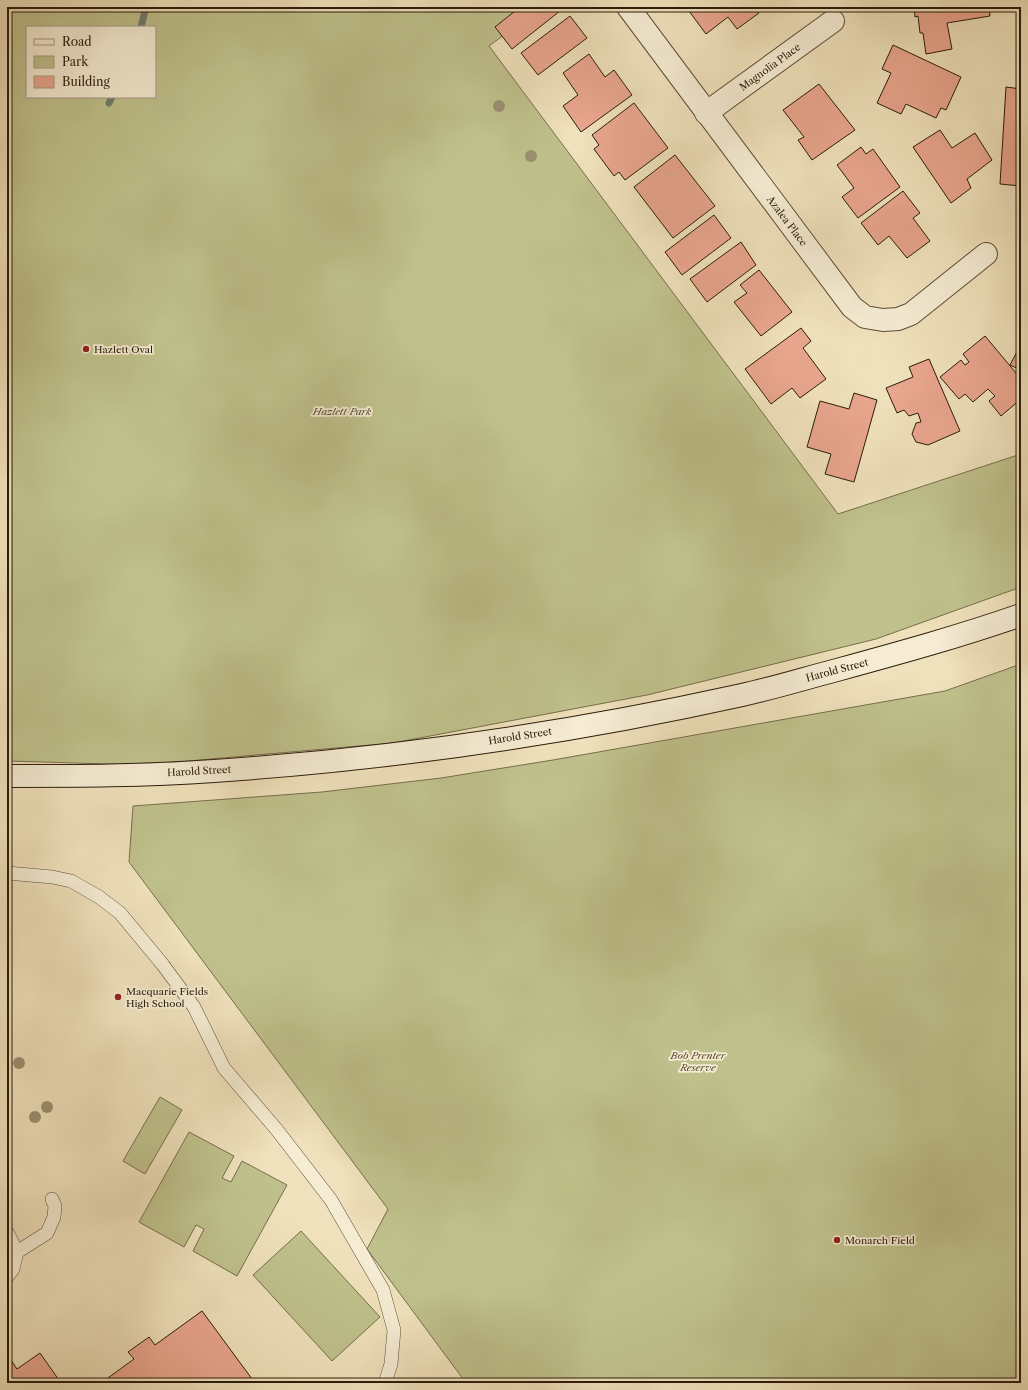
<svg xmlns="http://www.w3.org/2000/svg" width="1028" height="1390" font-family="'Libre Caslon Text',serif">
<style>
.green{fill:#bfc18c;stroke:#756e4c;fill-rule:evenodd}
.lines{fill:none;stroke-linecap:round;stroke-linejoin:round}
.stream{stroke:#6e7d6f;stroke-width:7}
.building{fill:#e9a68e;stroke:#2b1c0b}
.lane-casing{stroke:#5c4d37;stroke-width:14}
.street-casing{stroke:#5c4d37;stroke-width:24}
.secondary-casing{stroke:#2b1c0b;stroke-width:24}
.lane{stroke:#f5ecd3;stroke-width:13}
.street{stroke:#f5ecd3;stroke-width:22}
.secondary{stroke:#f5ecd3;stroke-width:22}
.tree{fill:#9b9070}
.poi-dot{fill:#8f2418;stroke:#f5ecd3;stroke-width:1.5}
.labels{text-anchor:middle;dominant-baseline:central;stroke-width:3.5;stroke-linejoin:round;paint-order:stroke}
.street-label{font-size:10px;fill:#2b1c0b;stroke:#f5ecd3}
.poi-label{font-size:10px;fill:#2b1c0b;stroke:#f5ecd3;text-anchor:start}
.park-label{font-size:10px;font-style:italic;fill:#574e32;stroke:#f5ecd3}
</style>
<rect width="100%" height="100%" fill="#efe1bb"/>
<filter id="stains"><feTurbulence type="fractalNoise" baseFrequency=".005" numOctaves="4"/><feColorMatrix values="0 0 0 0 .2 0 0 0 0 .09 0 0 0 0 .02 0 0 0 .5 -.17"/></filter>
<radialGradient id="worn" r=".72"><stop offset=".6" stop-color="#630" stop-opacity="0"/><stop offset="1" stop-color="#630" stop-opacity=".3"/></radialGradient>
<!-- green -->
<g class="green">
<path d="M7 7H542L489 46 838 514 1021 454V587L876 639 647 695 393 743 143 765 7 761ZM27 27H155V97H27Z"/>
<polygon points="1021,664 1021,1383 466,1383 367,1249 388,1209 129,862 133,806 322,792 441,778 553,760 945,691"/>
<polygon points="160,1097 182,1110 145,1174 123,1161"/>
<polygon points="189,1132 234,1156 222,1178 231,1182 242,1161 287,1185 237,1276 193,1251 204,1229 196,1225 184,1247 139,1222"/>
<polygon points="301,1231 380,1317 332,1361 253,1275"/>
</g>
<g class="lines">
<!-- stream -->
<g class="stream">
<polyline points="141,27 146,7"/>
<polyline points="109,103 112,97"/>
</g>
</g>
<!-- building -->
<g class="building">
<polygon points="520,7 557,7 560,11 512,49 495,27"/>
<polygon points="694,7 754,7 759,13 737,29 728,17 706,34 689,11"/>
<polygon points="914,7 989,7 990,16 947,23 952,49 926,54 923,33 920,33 918,16 915,17"/>
<polygon points="570,16 587,38 538,75 521,53"/>
<polygon points="893,45 961,77 946,110 941,108 936,118 906,104 901,114 877,103 891,73 882,69"/>
<polygon points="589,54 605,77 614,70 632,95 581,132 563,106 578,95 563,73"/>
<polygon points="819,84 855,130 812,160 798,140 804,137 783,110"/>
<polygon points="1006,87 1021,89 1021,186 1000,184"/>
<polygon points="634,103 668,148 625,180 619,172 614,176 594,149 599,145 592,135"/>
<polygon points="940,130 952,148 975,133 992,160 967,179 971,188 951,203 913,147"/>
<polygon points="861,147 866,154 873,149 900,187 858,218 842,197 854,188 837,165"/>
<polygon points="675,155 715,206 673,238 634,187"/>
<polygon points="903,191 920,213 913,218 930,241 907,258 889,236 878,245 861,223"/>
<polygon points="714,215 731,238 682,275 665,252"/>
<polygon points="741,242 756,265 707,302 690,279"/>
<polygon points="759,270 792,312 761,336 734,302 747,293 740,285"/>
<polygon points="801,328 811,341 803,348 826,379 800,398 792,388 771,404 745,369"/>
<polygon points="1021,335 1021,370 1010,365 1020,346 1017,344"/>
<polygon points="985,336 1021,379 1021,399 1001,416 989,401 995,396 988,389 973,402 965,394 959,399 940,377 961,360 965,365 969,362 963,354"/>
<polygon points="929,359 960,431 928,445 916,442 912,434 916,423 921,422 918,413 909,416 904,410 897,413 886,388 913,377 909,367"/>
<polygon points="854,393 877,400 854,482 825,474 831,454 807,447 820,401 849,409"/>
<polygon points="202,1311 255,1383 101,1383 134,1359 128,1352 149,1337 155,1345"/>
<polygon points="40,1353 61,1383 7,1383 7,1354 17,1369"/>
</g>
<g class="lines">
<!-- lane casing -->
<g class="lane-casing">
<g id="lane">
<polyline points="7,873 52,877 71,881 99,897 120,913 163,965 194,1007 224,1068 277,1130 331,1200 383,1290 394,1330 391,1364 385,1383"/>
<polyline points="7,1232 17,1252 13,1269 7,1277"/>
<polyline points="17,1252 47,1233 54,1217 55,1206 52,1199"/>
</g>
</g>
<!-- street casing -->
<g class="street-casing">
<g id="street">
<polyline points="628,7 852,307 865,317 883,320 898,319 911,314 986,254"/>
<polyline points="706,113 833,21"/>
</g>
</g>
<!-- secondary casing -->
<g class="secondary-casing">
<path id="secondary" d="M7 776C76 776 145 776 214 771 390 759 570 733 742 695 774 688 806 678 837 670 899 653 961 636 1021 615"/>
</g>
<!-- lane -->
<use href="#lane" class="lane"/>
<!-- street -->
<use href="#street" class="street"/>
<!-- secondary -->
<use href="#secondary" class="secondary"/>
</g>
<!-- trees -->
<g class="tree">
<circle cx="499" cy="106" r="6"/>
<circle cx="531" cy="156" r="6"/>
<circle cx="19" cy="1063" r="6"/>
<circle cx="47" cy="1107" r="6"/>
<circle cx="35" cy="1117" r="6"/>
</g>
<!-- markers -->
<g class="poi-dot">
<circle cx="86" cy="349" r="4"/>
<circle cx="118" cy="997" r="4"/>
<circle cx="837" cy="1240" r="4"/>
</g>
<g class="labels">
<!-- street labels -->
<g class="street-label">
<text transform="translate(770 67) rotate(-36)">Magnolia Place</text>
<text transform="translate(787 221) rotate(53)">Azalea Place</text>
<text transform="translate(837 670) rotate(-15)">Harold Street</text>
<text transform="translate(520 736) rotate(-9)">Harold Street</text>
<text transform="translate(199 771) rotate(-3)">Harold Street</text>
</g>
<!-- poi labels -->
<g class="poi-label">
<text x="94" y="349">Hazlett Oval</text>
<text x="126" y="991">Macquarie Fields<tspan x="126" dy="12">High School</tspan></text>
<text x="845" y="1240">Monarch Field</text>
</g>
<!-- park labels -->
<g class="park-label">
<text x="342" y="411">Hazlett Park</text>
<text x="698" y="1055">Bob Prenter<tspan x="698" dy="12">Reserve</tspan></text>
</g>
</g>
<!-- margin -->
<rect width="1028" height="1390" fill="none" stroke="#efe1bb" stroke-width="24"/>
<rect x="8" y="8" width="1012" height="1374" fill="none" stroke="#2b1c0b" stroke-width="2"/>
<rect x="12" y="12" width="1004" height="1366" fill="none" stroke="#2b1c0b"/>
<!-- legend -->
<rect x="26" y="26" width="130" height="72" fill="#f5ecd3" stroke="#a49983"/>
<rect x="34" y="39" width="20" height="6" fill="#f5ecd3" stroke="#a49983"/>
<text x="62" y="46" font-size="12" fill="#2b1c0b">Road</text>
<rect x="34" y="56" width="20" height="12" fill="#bfc18c" stroke="#a49983"/>
<text x="62" y="66" font-size="12" fill="#2b1c0b">Park</text>
<rect x="34" y="76" width="20" height="12" fill="#e9a68e" stroke="#a49983"/>
<text x="62" y="86" font-size="12" fill="#2b1c0b">Building</text>
<rect width="100%" height="100%" filter="url(#stains)"/>
<rect width="100%" height="100%" fill="url(#worn)"/>
</svg>
